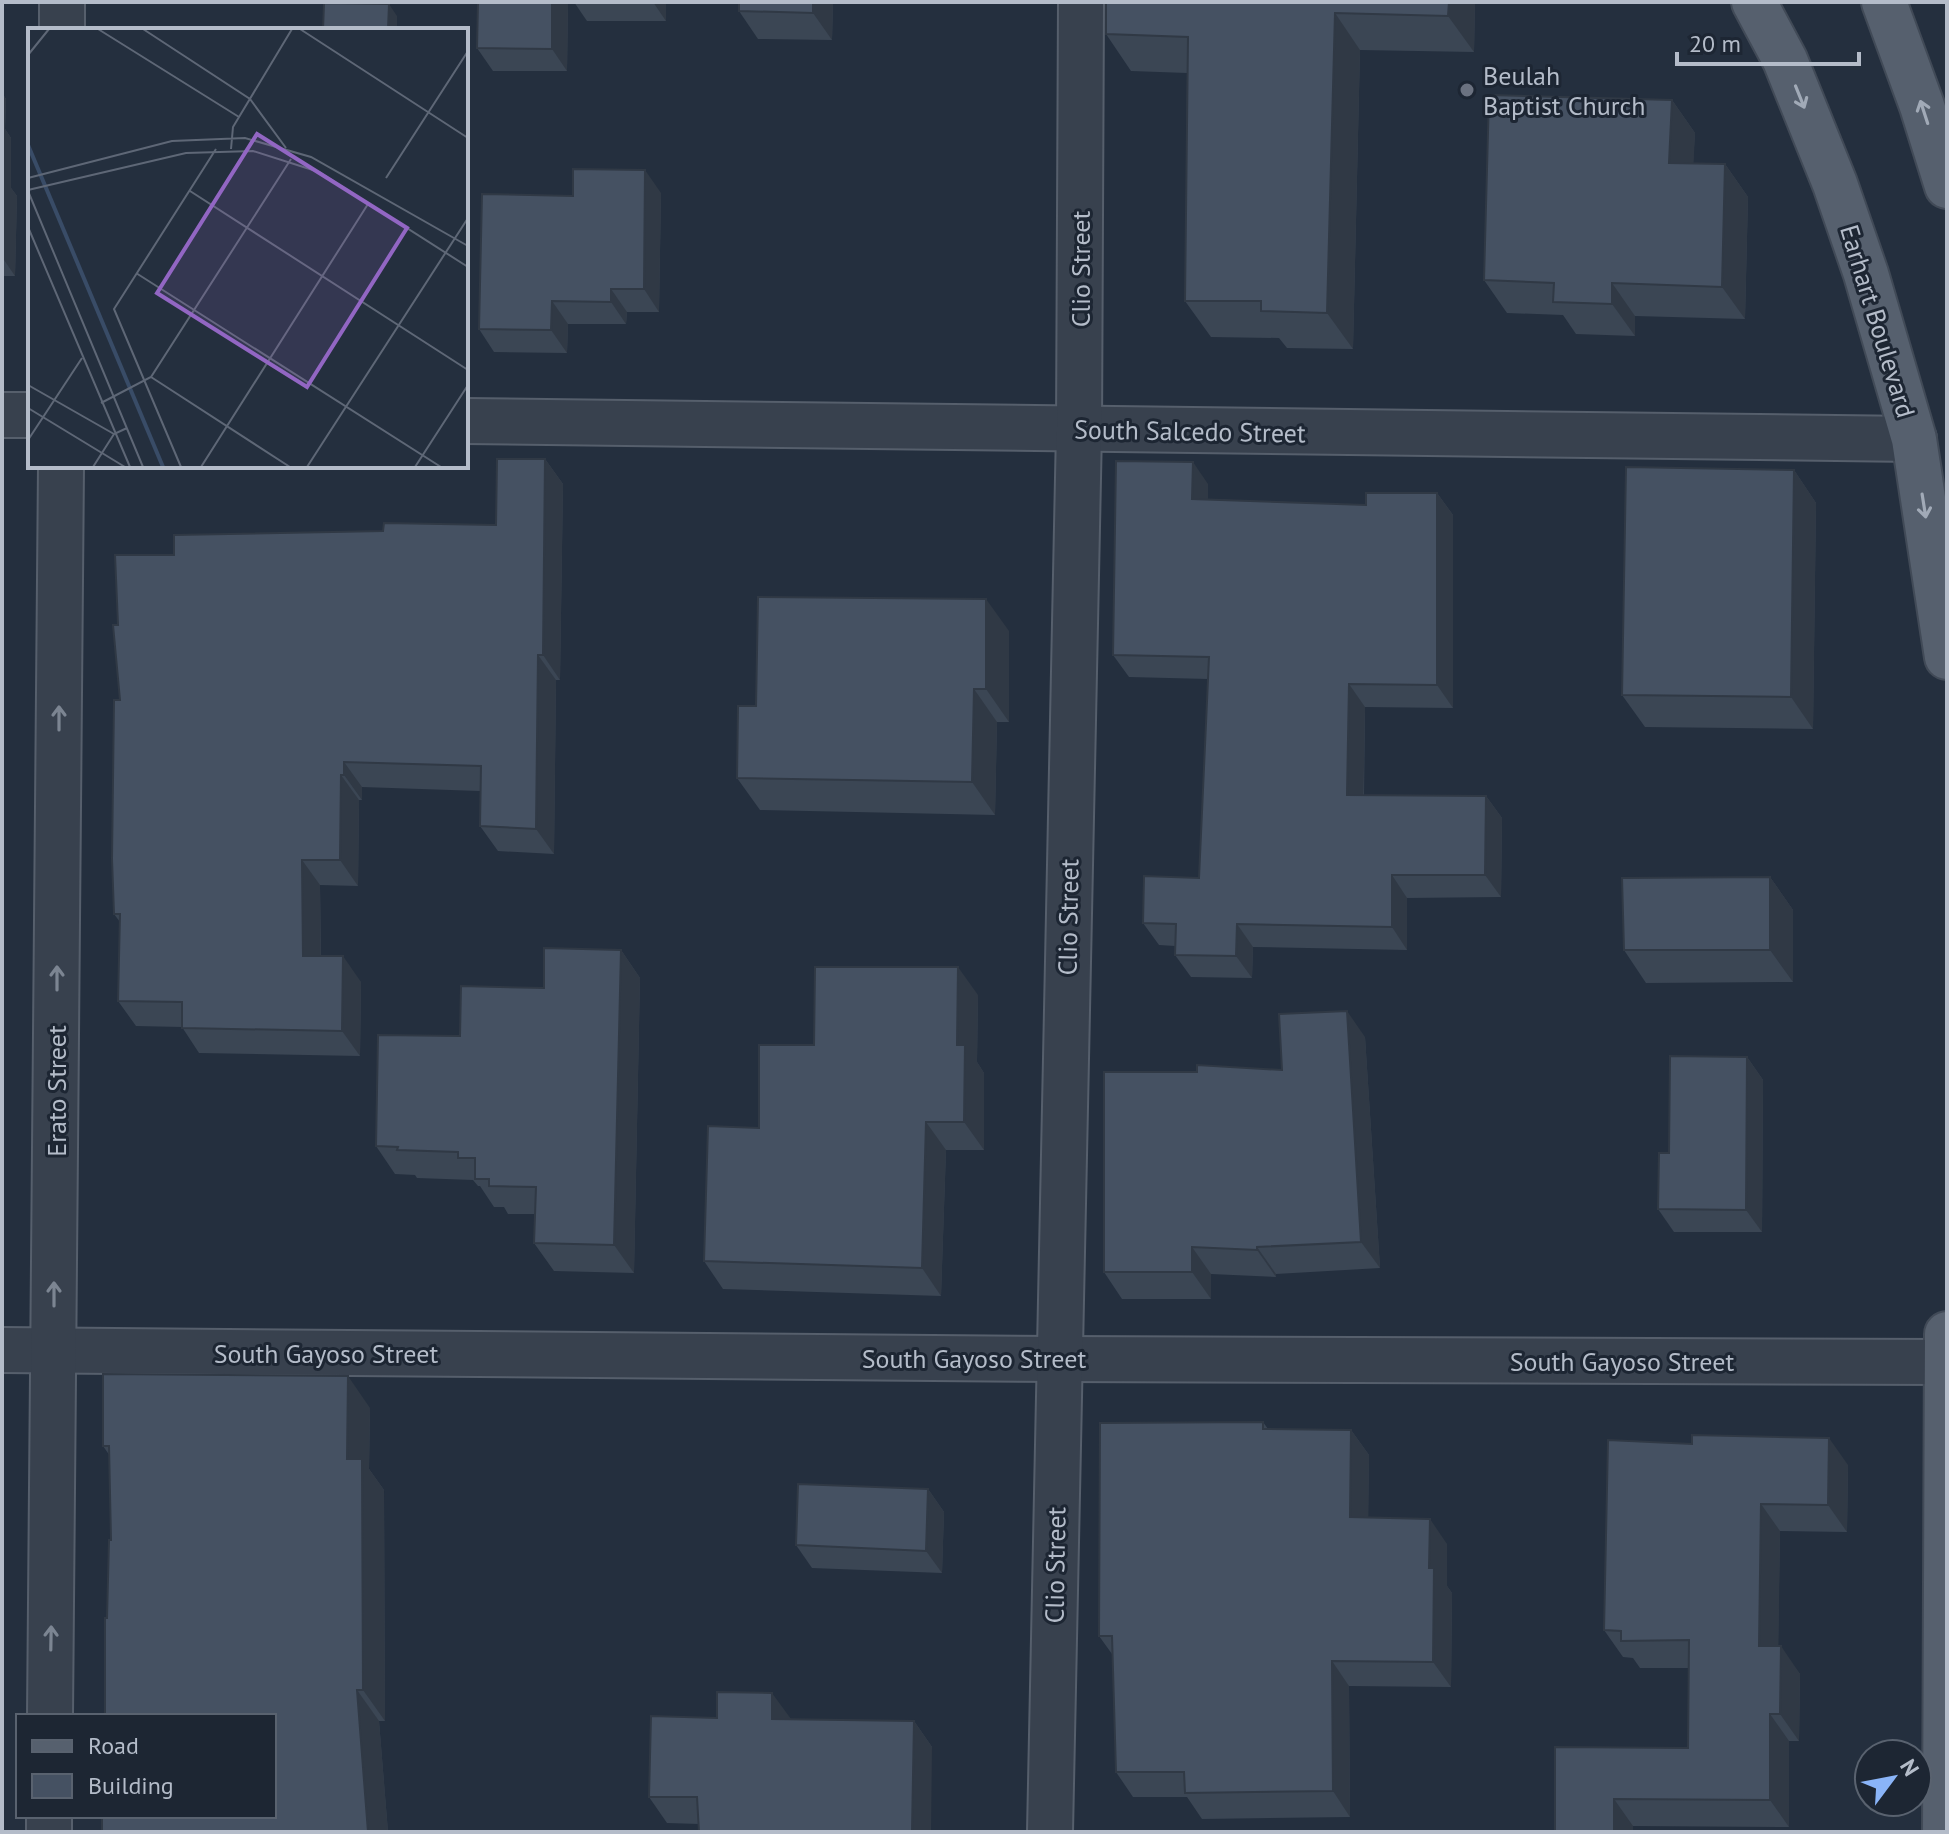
<svg xmlns="http://www.w3.org/2000/svg" width="1949" height="1834" font-family="'PT Sans',sans-serif">
<style>
.lines{fill:none;stroke-linecap:round;stroke-linejoin:round}
.minor-casing{stroke:#565f6c;stroke-width:48}
.primary-casing{stroke:#414a57;stroke-width:48}
.minor{stroke:#38414e;stroke-width:44}
.primary{stroke:#56606e;stroke-width:44}
.wall{fill:#3b4654}
.shaded-wall{fill:#303945}
.building{fill:#455162;stroke:#303945;stroke-width:2}
.oneway{stroke:#a1aab7}
.oneway2{stroke:#7c8592}
.worship-dot{fill:#6b7280;stroke:#1d2633;stroke-width:3}
.labels{text-anchor:middle;dominant-baseline:central;stroke-width:6;stroke-linejoin:round;paint-order:stroke}
.poi-label{font-size:26px;fill:#b4bcc9;stroke:#1d2633;text-anchor:start}
.street-label{font-size:26px;fill:#b4bcc9;stroke:#1d2633}
.inset-river{fill:none;stroke:#394c67;stroke-width:4}
.inset-road{fill:none;stroke:#5e6776;stroke-width:2}
.view{fill:#9266c3;fill-opacity:0.15;stroke:#9266c3;stroke-width:4}
.inset-edge{fill:none;stroke:#b4bcc9;stroke-width:4}
</style>
<rect width="100%" height="100%" fill="#242f3e"/>
<g class="lines">
<!-- minor casing -->
<g class="minor-casing">
<g id="minor">
<polyline points="62,30 62,2"/>
<polyline points="2,415 30,415"/>
<polyline points="466,421 1914,439"/>
<polyline points="2,1350 1058,1359 1946,1362"/>
<polyline points="50,1716 61,466"/>
<polyline points="49,1832 49,1816"/>
<polyline points="1050,1832 1079,430 1081,2"/>
</g>
</g>
<!-- primary casing -->
<g class="primary-casing">
<g id="primary">
<polyline points="1754,2 1785,60 1835,184 1866,274 1914,439 1947,657"/>
<polyline points="1884,2 1922,106 1947,186"/>
<polyline points="1945,1832 1947,1334"/>
</g>
</g>
<!-- minor -->
<use href="#minor" class="minor"/>
<!-- primary -->
<use href="#primary" class="primary"/>
</g>
<!-- wall -->
<g class="wall">
<polygon points="568,2 567,71 493,71 477,48"/>
<polygon points="574,2 666,2 666,21 587,21"/>
<polygon points="739,2 833,2 832,40 758,39 739,11"/>
<polygon points="949,2 1000,2 1000,4 950,4"/>
<polygon points="1106,2 1475,2 1474,52 1360,50 1353,349 1287,348 1279,338 1211,337 1185,301 1187,73 1131,71 1106,34"/>
<polygon points="2,93 6,99 5,129 11,138 11,188 17,196 15,276 2,276"/>
<polygon points="1672,100 1695,133 1693,163 1725,164 1748,197 1745,319 1635,316 1635,336 1576,334 1563,315 1507,313 1484,280"/>
<polygon points="661,193 659,312 627,312 626,324 568,324 567,353 494,352 479,329 573,196"/>
<polygon points="545,459 563,484 560,680 556,680 554,854 498,851 480,826 480,791 362,787 362,800 359,800 358,886 320,885 321,956 361,982 360,1056 199,1053 182,1027 136,1026 118,1001 120,922 114,914 120,700 118,625 174,555 383,531 496,525"/>
<polygon points="1794,470 1816,503 1813,729 1645,727 1622,695"/>
<polygon points="1208,484 1208,499 1366,505 1437,493 1453,515 1453,708 1365,707 1364,795 1486,796 1502,818 1501,897 1407,898 1407,950 1253,947 1252,978 1191,977 1175,955 1175,946 1159,945 1143,923 1199,878 1208,679 1129,677 1113,655"/>
<polygon points="1009,631 1009,722 997,722 995,815 760,810 737,778 756,706"/>
<polygon points="1770,877 1793,910 1793,982 1646,983 1624,950"/>
<polygon points="621,950 640,978 634,1273 554,1271 534,1243 535,1214 508,1214 504,1207 494,1207 480,1186 478,1186 473,1180 417,1178 415,1175 395,1174 376,1146 460,1036 544,988"/>
<polygon points="978,995 977,1062 984,1073 984,1150 946,1150 941,1296 723,1289 704,1261 814,1045"/>
<polygon points="1365,1037 1380,1268 1276,1274 1276,1277 1211,1274 1211,1299 1122,1299 1104,1272 1197,1072 1282,1070"/>
<polygon points="1747,1057 1763,1080 1762,1232 1674,1232 1658,1209 1669,1153"/>
<polygon points="370,1408 369,1469 384,1490 385,1721 379,1721 388,1832 102,1832 274,1816 107,1618 111,1540 110,1456 103,1446"/>
<polygon points="1263,1422 1268,1429 1351,1430 1369,1455 1368,1518 1447,1544 1447,1586 1452,1593 1451,1687 1349,1686 1350,1817 1202,1819 1187,1797 1133,1797 1116,1772 1112,1654 1099,1636"/>
<polygon points="1692,1444 1848,1465 1847,1532 1780,1531 1778,1646 1800,1674 1799,1741 1789,1741 1789,1827 1633,1826 1633,1832 1555,1832 1688,1748 1689,1668 1640,1668 1633,1658 1623,1657 1604,1630"/>
<polygon points="928,1489 944,1512 942,1573 812,1568 796,1545"/>
<polygon points="791,1719 914,1721 932,1747 699,1824 667,1823 649,1797"/>
</g>
<!-- shaded-wall -->
<g class="shaded-wall">
<polygon points="552,2 568,2 567,71 552,49"/>
<polygon points="653,2 666,2 666,21"/>
<polygon points="813,2 833,2 832,40 813,13"/>
<polygon points="1449,2 1475,2 1474,52 1448,16"/>
<polygon points="389,4 397,16 397,30 388,30"/>
<polygon points="1335,13 1360,50 1353,349 1327,313"/>
<polygon points="2,93 6,99 5,129 11,138 11,188 17,196 15,276 2,257"/>
<polygon points="1672,100 1695,133 1692,195 1669,163"/>
<polygon points="1725,164 1748,197 1745,319 1722,287"/>
<polygon points="645,170 661,193 659,312 644,289"/>
<polygon points="1612,283 1635,316 1635,336 1612,304"/>
<polygon points="611,289 627,312 626,324 611,302"/>
<polygon points="552,301 568,324 567,353 551,330"/>
<polygon points="545,459 563,484 560,680 543,655"/>
<polygon points="1193,462 1208,484 1208,521 1192,499"/>
<polygon points="1794,470 1816,503 1813,729 1791,697"/>
<polygon points="1437,493 1453,515 1453,708 1437,685"/>
<polygon points="986,599 1009,631 1009,722 986,689"/>
<polygon points="538,655 556,680 554,854 536,829"/>
<polygon points="1349,684 1365,707 1363,818 1347,795"/>
<polygon points="974,689 997,722 995,815 972,782"/>
<polygon points="344,762 362,787 362,800 344,775"/>
<polygon points="341,775 359,800 358,886 340,860"/>
<polygon points="1486,796 1502,818 1501,897 1485,875"/>
<polygon points="302,860 320,885 321,981 303,956"/>
<polygon points="1392,875 1407,898 1407,950 1392,927"/>
<polygon points="1770,877 1793,910 1793,982 1770,950"/>
<polygon points="1237,924 1253,947 1252,978 1236,956"/>
<polygon points="621,950 640,978 634,1273 614,1245"/>
<polygon points="343,956 361,982 360,1056 342,1031"/>
<polygon points="958,967 978,995 977,1062 984,1073 984,1150 964,1122 957,1045"/>
<polygon points="1347,1011 1365,1037 1380,1268 1361,1242"/>
<polygon points="1747,1057 1763,1080 1762,1232 1746,1210"/>
<polygon points="926,1122 946,1150 941,1296 922,1268"/>
<polygon points="1192,1247 1211,1274 1211,1299 1192,1272"/>
<polygon points="1257,1247 1276,1274 1276,1277 1257,1250"/>
<polygon points="348,1376 370,1408 369,1469 384,1490 385,1721 363,1690 347,1459"/>
<polygon points="1351,1430 1369,1455 1368,1542 1350,1517"/>
<polygon points="1829,1438 1848,1465 1847,1532 1828,1505"/>
<polygon points="928,1489 944,1512 942,1573 926,1551"/>
<polygon points="1761,1504 1780,1531 1778,1673 1759,1646"/>
<polygon points="1430,1519 1447,1544 1447,1586 1452,1593 1451,1687 1433,1662 1429,1568"/>
<polygon points="1781,1646 1800,1674 1799,1741 1780,1714"/>
<polygon points="1332,1661 1349,1686 1350,1817 1333,1791"/>
<polygon points="357,1690 379,1721 388,1832 368,1832"/>
<polygon points="772,1693 791,1719 772,1719"/>
<polygon points="1770,1714 1789,1741 1789,1827 1770,1800"/>
<polygon points="914,1721 932,1747 931,1832 912,1832"/>
<polygon points="1614,1799 1633,1826 1633,1832 1614,1832"/>
</g>
<!-- building -->
<g class="building">
<polygon points="478,2 552,2 552,49 477,48"/>
<polygon points="739,2 813,2 813,13 739,11"/>
<polygon points="1106,2 1449,2 1448,16 1335,13 1327,313 1261,311 1261,301 1185,301 1188,37 1106,34"/>
<polygon points="324,3 389,4 388,30 323,30"/>
<polygon points="1489,95 1672,100 1669,163 1725,164 1722,287 1612,283 1612,304 1553,302 1554,283 1484,280"/>
<polygon points="573,169 645,170 644,289 611,289 611,302 552,301 551,330 479,329 482,194 573,196"/>
<polygon points="497,459 545,459 543,655 538,655 536,829 480,826 481,766 344,762 344,775 341,775 340,860 302,860 303,956 343,956 342,1031 182,1028 182,1002 118,1001 120,914 114,914 112,859 114,700 120,700 113,625 118,625 115,555 174,555 174,535 383,531 384,523 496,525"/>
<polygon points="1116,461 1193,462 1192,499 1366,505 1366,493 1437,493 1437,685 1349,684 1347,795 1486,796 1485,875 1392,875 1392,927 1237,924 1236,956 1175,955 1176,924 1143,923 1144,876 1199,878 1209,657 1113,655"/>
<polygon points="1626,467 1794,470 1791,697 1622,695"/>
<polygon points="758,597 986,599 986,689 974,689 972,782 737,778 738,706 756,706"/>
<polygon points="1770,877 1770,950 1624,950 1622,878"/>
<polygon points="544,948 621,950 614,1245 534,1243 536,1187 489,1186 489,1179 475,1179 475,1158 458,1158 458,1152 397,1150 398,1147 376,1146 378,1035 460,1036 461,986 544,988"/>
<polygon points="815,967 958,967 957,1045 965,1045 964,1122 926,1122 922,1268 704,1261 708,1126 759,1128 759,1045 814,1045"/>
<polygon points="1347,1011 1361,1242 1257,1247 1257,1250 1192,1247 1192,1272 1104,1272 1104,1072 1197,1072 1197,1065 1282,1070 1279,1014"/>
<polygon points="1670,1056 1747,1057 1746,1210 1658,1209 1659,1153 1669,1153"/>
<polygon points="103,1374 348,1376 347,1459 362,1459 363,1690 357,1690 368,1832 102,1832 102,1816 274,1816 274,1716 105,1716 105,1618 107,1618 109,1540 111,1540 109,1446 103,1446"/>
<polygon points="1263,1422 1263,1429 1351,1430 1350,1517 1430,1519 1429,1568 1434,1568 1433,1662 1332,1661 1333,1791 1185,1793 1184,1772 1116,1772 1112,1636 1099,1636 1100,1423"/>
<polygon points="1692,1435 1829,1438 1828,1505 1761,1504 1759,1646 1781,1646 1780,1714 1770,1714 1770,1800 1614,1799 1614,1832 1555,1832 1555,1747 1688,1748 1689,1640 1621,1641 1621,1631 1604,1630 1608,1440 1692,1444"/>
<polygon points="798,1484 928,1489 926,1551 796,1545"/>
<polygon points="717,1692 772,1693 772,1719 914,1721 912,1832 699,1832 697,1797 649,1797 651,1716 717,1718"/>
</g>
<!-- one-way arrows -->
<defs><path id="oneway-shaft" d="M-6 0H5M1.5-3L5.5 0L1.5 3" fill="none" stroke-width="1.6" stroke-linecap="round" stroke-linejoin="round" transform="scale(2)"/></defs>
<g class="oneway">
<use href="#oneway-shaft" transform="translate(1800 97) rotate(68)"/>
<use href="#oneway-shaft" transform="translate(1924 112) rotate(-108)"/>
<use href="#oneway-shaft" transform="translate(1924 506) rotate(81)"/>
</g>
<g class="oneway2">
<use href="#oneway-shaft" transform="translate(59 718) rotate(-90)"/>
<use href="#oneway-shaft" transform="translate(57 978) rotate(-90)"/>
<use href="#oneway-shaft" transform="translate(54 1294) rotate(-90)"/>
<use href="#oneway-shaft" transform="translate(51 1638) rotate(-89)"/>
</g>
<!-- markers -->
<circle class="worship-dot" cx="1467" cy="90" r="8"/>
<g class="labels">
<!-- poi labels -->
<g class="poi-label">
<text x="1483" y="75">Beulah<tspan x="1483" dy="30">Baptist Church</tspan></text>
</g>
<!-- street labels -->
<g class="street-label">
<text transform="translate(1080 269) rotate(-90)">Clio Street</text>
<text transform="translate(1878 321) rotate(73)">Earhart Boulevard</text>
<text transform="translate(1190 431) rotate(1)">South Salcedo Street</text>
<text transform="translate(1068 917) rotate(-89)">Clio Street</text>
<text transform="translate(56 1091) rotate(-90)">Erato Street</text>
<text x="326" y="1353">South Gayoso Street</text>
<text x="974" y="1358">South Gayoso Street</text>
<text x="1622" y="1361">South Gayoso Street</text>
<text transform="translate(1055 1565) rotate(-89)">Clio Street</text>
</g>
</g>
<!-- overview -->
<g transform="translate(28 28)">
<rect width="440" height="440" fill="#242f3e"/>
<path class="inset-river" d="M0 117 135 439"/>
<path class="inset-road" d="M70 1 211 89M115 1 222 71 258 120M272 1 440 110M0 27 21 1M203 121 205 99 264 1M0 150 144 113 217 110 283 129 440 218M358 150 440 23M0 162 158 125 225 123 291 144 440 239M0 163 115 439M162 163 440 342M0 199 102 439M108 245 413 439M123 349 262 439M0 357 86 406M73 375 123 349 263 131M0 380 97 439M0 412 54 330M65 439 86 406 99 400M153 439 86 281 188 121M173 439 340 176M279 439 440 190M387 439 440 357"/>
<path class="view" d="M229 106 379 200 279 359 129 265Z"/>
<rect width="440" height="440" class="inset-edge"/>
</g>
<!-- border -->
<rect width="1949" height="1834" fill="none" stroke="#b4bcc9" stroke-width="8"/>
<!-- legend -->
<rect x="16" y="1714" width="260" height="104" fill="#1d2633" stroke="#59626f" stroke-width="2"/>
<rect x="32" y="1740" width="40" height="12" fill="#56606e" stroke="#59626f" stroke-width="2"/>
<text x="88" y="1754" font-size="24" fill="#b4bcc9">Road</text>
<rect x="32" y="1774" width="40" height="24" fill="#455162" stroke="#59626f" stroke-width="2"/>
<text x="88" y="1794" font-size="24" fill="#b4bcc9">Building</text>
<!-- north arrow -->
<g transform="translate(1893 1778) rotate(58)"><circle r="38" fill="#1d2633" stroke="#59626f" stroke-width="2"/>
<path d="M0-6L14 30L0 20L-14 30Z" fill="#8ab4f8"/>
<text y="-12" font-size="22" font-weight="bold" text-anchor="middle" fill="#b4bcc9">N</text>
</g>
<!-- scale -->
<path d="M1677 52v12h182v-12" fill="none" stroke="#b4bcc9" stroke-width="4"/>
<text x="1689" y="52" font-size="24" fill="#b4bcc9" stroke="#1d2633" stroke-width="6" paint-order="stroke">20 m</text>
</svg>
